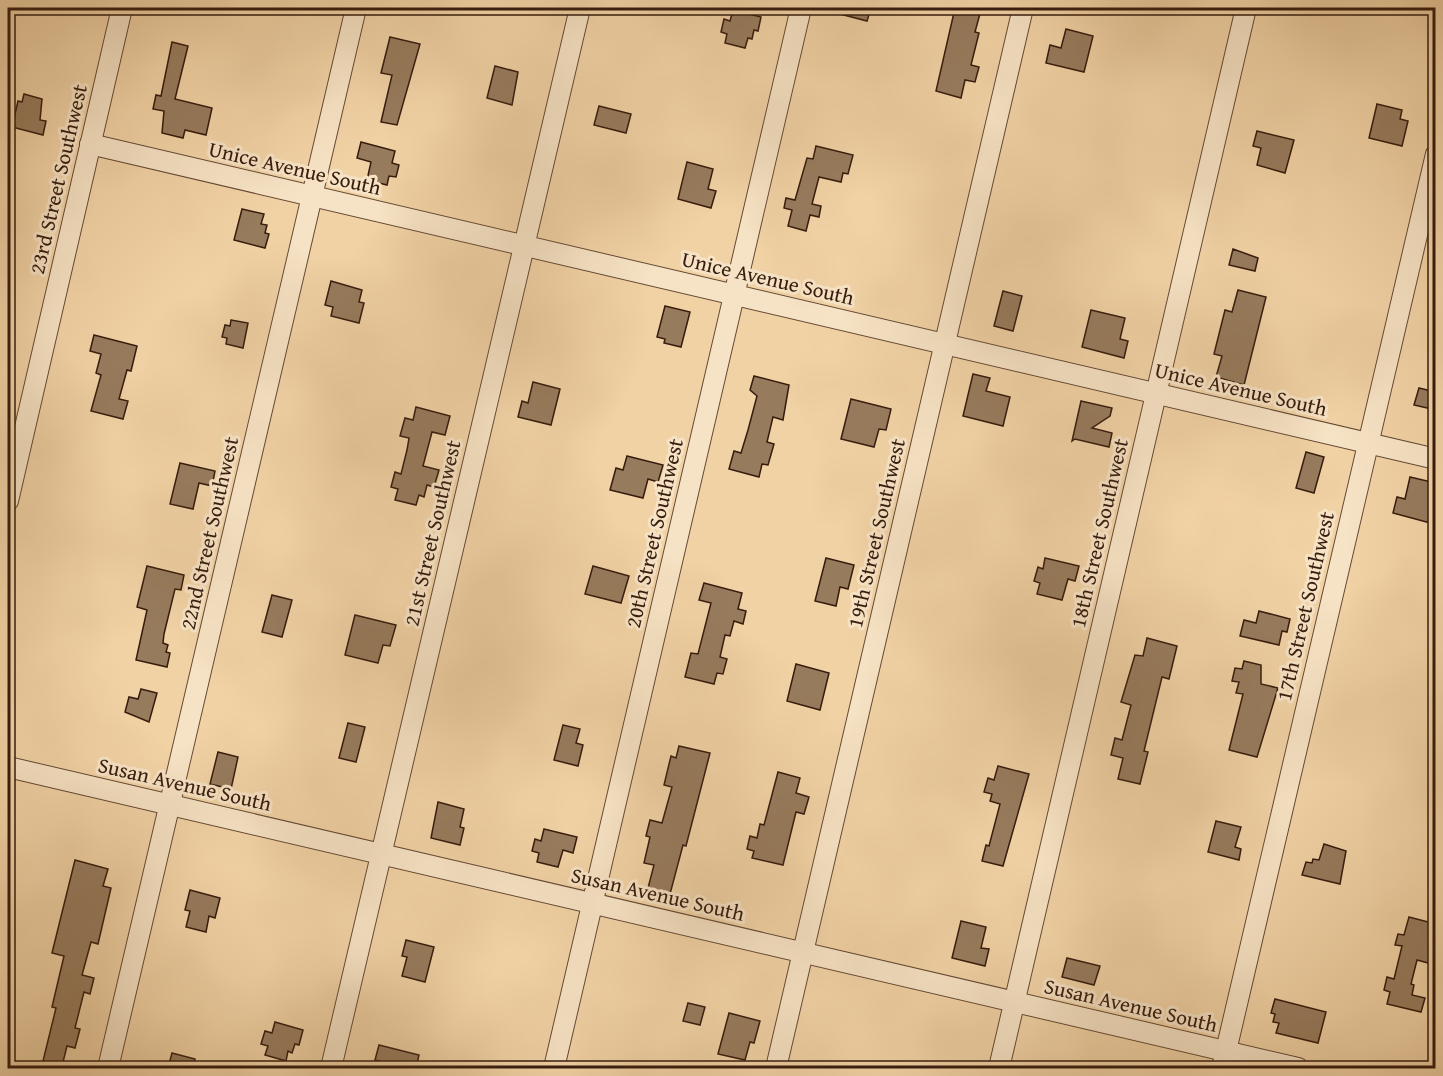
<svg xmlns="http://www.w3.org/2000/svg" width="1443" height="1076" font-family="'Gentium Book Plus',serif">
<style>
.building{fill:#977b5d;stroke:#361c0e;stroke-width:1.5}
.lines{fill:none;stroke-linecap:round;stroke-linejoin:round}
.minor-casing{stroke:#654a34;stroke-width:22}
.minor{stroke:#f6e2c4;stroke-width:20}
.labels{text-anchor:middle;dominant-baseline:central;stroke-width:6;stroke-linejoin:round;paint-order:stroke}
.street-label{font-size:21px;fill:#361c0e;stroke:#f6e2c4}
</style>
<rect width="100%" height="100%" fill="#f1d2a5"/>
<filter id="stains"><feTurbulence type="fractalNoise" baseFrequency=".00333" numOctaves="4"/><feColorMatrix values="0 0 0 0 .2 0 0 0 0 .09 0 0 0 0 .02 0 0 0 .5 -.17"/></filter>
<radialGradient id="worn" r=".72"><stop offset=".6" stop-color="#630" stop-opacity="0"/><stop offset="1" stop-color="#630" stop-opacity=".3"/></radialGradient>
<!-- building -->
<g class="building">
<polygon points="833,8 871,8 867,21 832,12"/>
<polygon points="955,8 981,10 975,32 979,33 971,65 979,67 975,82 965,80 961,98 936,91"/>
<polygon points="733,10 761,17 758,31 754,30 752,39 748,38 745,48 725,43 727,34 721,32 724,19 730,21"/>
<polygon points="1066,29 1093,36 1084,72 1046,63 1050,45 1061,48"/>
<polygon points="390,37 420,44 397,125 381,122 392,75 381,73"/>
<polygon points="172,42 188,46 175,99 212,108 206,135 185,130 183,138 162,133 164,111 153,109 156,95 161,96"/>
<polygon points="495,66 518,72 512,105 487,98"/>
<polygon points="24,94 42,99 40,120 46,121 43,135 12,127 18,101 22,102"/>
<polygon points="1377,104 1402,110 1400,119 1408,121 1402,146 1369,138"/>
<polygon points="599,106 631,114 626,133 594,125"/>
<polygon points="1257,131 1294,140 1285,173 1257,165 1261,148 1253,146"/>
<polygon points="361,142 395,151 392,163 399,165 396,177 389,176 387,185 367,180 371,162 357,158"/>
<polygon points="816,146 853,155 848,174 843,173 841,182 819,177 812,204 821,206 819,217 810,215 806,231 788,226 792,210 784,208 786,198 795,200 807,158 813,159"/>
<polygon points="687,162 713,169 708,189 716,191 711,208 678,199"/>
<polygon points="242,209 264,214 261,224 267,225 265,233 269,234 265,248 234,240"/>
<polygon points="1233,249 1258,258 1255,271 1229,265"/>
<polygon points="331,281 362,290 359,302 364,303 359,323 331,316 333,307 325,305"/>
<polygon points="1238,290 1266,297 1244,385 1216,377 1222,356 1214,354 1225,310 1232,312"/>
<polygon points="1003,291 1022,296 1013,331 994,326"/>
<polygon points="665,306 690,312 681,347 664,343 665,339 657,337"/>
<polygon points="1091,310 1125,318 1120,339 1128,341 1124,358 1082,347"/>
<polygon points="231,320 248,323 243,348 226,344 227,338 222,337 225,325 230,326"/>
<polygon points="94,335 137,346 131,371 127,370 119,399 128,401 123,419 91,411 101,375 96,373 101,354 90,351"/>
<polygon points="973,374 990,378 986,391 1010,397 1003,426 963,416"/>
<polygon points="754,376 789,385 783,420 773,417 767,442 774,444 768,465 762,464 759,477 729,469 734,451 741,453 748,430 757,396 750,390"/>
<polygon points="533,382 560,389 551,425 518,417 522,401 528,403"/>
<polygon points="1419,388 1436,392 1436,410 1414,405"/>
<polygon points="851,399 891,409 886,430 879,429 874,447 841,439"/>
<polygon points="1081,401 1112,408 1110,416 1092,428 1112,433 1109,447 1075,439 1072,441"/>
<polygon points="416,407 450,416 445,435 432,432 423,466 439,470 434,487 427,485 424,497 419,495 416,505 395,500 398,489 391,487 395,472 401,474 407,450 409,438 400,436 405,418 413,420"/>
<polygon points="1306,452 1324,457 1314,493 1296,488"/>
<polygon points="627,456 663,465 658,482 648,479 643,498 610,490 616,468 623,470"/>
<polygon points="180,463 215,471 212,486 199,483 193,509 170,504"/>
<polygon points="1410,477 1436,483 1434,524 1393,513 1397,497 1405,499"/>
<polygon points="826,558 854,565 848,589 840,587 836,606 815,601"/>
<polygon points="1045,558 1079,566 1075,581 1068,579 1062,600 1037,594 1040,583 1034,581 1038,567 1043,569"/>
<polygon points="147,566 184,575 181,590 175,589 164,634 163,643 168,645 166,652 170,653 167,667 136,660 147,610 137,607"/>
<polygon points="593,566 629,576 621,603 585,594"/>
<polygon points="704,583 742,593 738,609 746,611 743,624 734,621 730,636 725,635 720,657 727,659 723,674 717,673 714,684 685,677 691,653 698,654 711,603 699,600"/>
<polygon points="272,595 292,600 282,637 262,632"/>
<polygon points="1259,611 1290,619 1287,632 1282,631 1279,645 1240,636 1244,620 1256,623"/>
<polygon points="355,615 396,625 390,646 383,645 378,663 345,655"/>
<polygon points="1147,638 1177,646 1169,679 1162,677 1144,751 1148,752 1140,784 1118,779 1123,758 1111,755 1115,738 1122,740 1131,705 1121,702 1135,655 1143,656"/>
<polygon points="1244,661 1261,665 1261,684 1278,688 1257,757 1229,750 1243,694 1236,693 1239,682 1232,681 1235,668 1242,669"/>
<polygon points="796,664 829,673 820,710 787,701"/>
<polygon points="141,689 157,693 149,722 125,712 129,697 138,699"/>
<polygon points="348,723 365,727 356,762 339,758"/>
<polygon points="563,725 580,729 576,743 583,745 578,766 554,760"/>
<polygon points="679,746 710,753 686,846 683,845 670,894 648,888 654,865 644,863 650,837 646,836 650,820 662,823 672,787 664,785 671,756 676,758"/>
<polygon points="218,752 238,757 231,789 210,784"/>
<polygon points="998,766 1029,774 1003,866 982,861 986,845 989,846 1000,804 990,801 992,794 984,792 988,778 994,780"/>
<polygon points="778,772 800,778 796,793 809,797 804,814 796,812 783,865 752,858 754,851 747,849 750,836 757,838 760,824 764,825"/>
<polygon points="438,802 464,809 460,827 464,828 460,845 431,838"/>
<polygon points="1216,821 1241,827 1235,847 1241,849 1239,860 1208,852"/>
<polygon points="544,829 577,837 573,853 563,850 558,867 537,862 539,853 532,851 535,839 541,841"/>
<polygon points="1324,844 1346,851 1340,884 1302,875 1306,862 1312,863 1313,859 1319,860"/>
<polygon points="75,860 108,869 103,886 111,888 98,944 91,942 82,975 94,978 90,994 84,992 75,1028 80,1029 75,1048 67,1046 62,1066 43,1061 56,1008 52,1007 64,956 52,953"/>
<polygon points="190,890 220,898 215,918 209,916 206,932 186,927 190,911 185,910"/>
<polygon points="1409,917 1436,924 1436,950 1432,964 1417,960 1411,984 1414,985 1412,995 1425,998 1421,1012 1387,1004 1390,992 1384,990 1387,977 1394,979 1402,946 1395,945 1398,934 1404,935"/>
<polygon points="961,921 986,927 981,948 989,949 985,966 952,958"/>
<polygon points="406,940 434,947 425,982 402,976 407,957 402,956"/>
<polygon points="1067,958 1100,966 1094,985 1062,977"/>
<polygon points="1275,999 1326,1012 1318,1043 1276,1033 1279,1023 1273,1022 1275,1014 1271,1013"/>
<polygon points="688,1003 705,1007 700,1025 683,1021"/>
<polygon points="729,1013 760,1021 754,1043 750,1042 745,1060 718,1054"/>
<polygon points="275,1022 303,1030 299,1045 295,1044 292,1053 288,1051 286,1061 265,1055 268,1046 261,1044 265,1031 272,1033"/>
<polygon points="379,1045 419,1055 416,1068 382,1068 383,1062 375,1060"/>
<polygon points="172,1053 195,1059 193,1068 168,1068"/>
</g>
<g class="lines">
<!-- minor casing -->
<g class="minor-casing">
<g id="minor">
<polyline points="90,144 1436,459"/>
<polyline points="8,501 122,8"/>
<polyline points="8,767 1298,1068"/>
<polyline points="108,1068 356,8"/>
<polyline points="331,1068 580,8"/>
<polyline points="554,1068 801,8"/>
<polyline points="776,1068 1023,8"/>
<polyline points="999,1068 1246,8"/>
<polyline points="1222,1068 1436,154"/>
</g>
</g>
<!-- minor -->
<use href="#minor" class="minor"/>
</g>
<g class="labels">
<!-- street labels -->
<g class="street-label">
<text transform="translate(295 168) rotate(13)">Unice Avenue South</text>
<text transform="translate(58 179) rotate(-77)">23rd Street Southwest</text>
<text transform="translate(768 278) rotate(13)">Unice Avenue South</text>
<text transform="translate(1241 389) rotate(13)">Unice Avenue South</text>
<text transform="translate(209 533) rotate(-77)">22nd Street Southwest</text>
<text transform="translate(432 533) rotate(-77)">21st Street Southwest</text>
<text transform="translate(654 533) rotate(-77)">20th Street Southwest</text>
<text transform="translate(876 533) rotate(-77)">19th Street Southwest</text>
<text transform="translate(1099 533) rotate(-77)">18th Street Southwest</text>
<text transform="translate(1305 606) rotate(-77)">17th Street Southwest</text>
<text transform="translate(185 784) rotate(13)">Susan Avenue South</text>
<text transform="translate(658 894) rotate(13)">Susan Avenue South</text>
<text transform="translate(1131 1005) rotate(13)">Susan Avenue South</text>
</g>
</g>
<!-- margin -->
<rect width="1443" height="1076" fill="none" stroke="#f1d2a5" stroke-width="30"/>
<rect x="9" y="9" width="1425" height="1058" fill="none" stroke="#361c0e" stroke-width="3"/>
<rect x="15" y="15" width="1413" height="1046" fill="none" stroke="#361c0e" stroke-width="1.5"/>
<rect width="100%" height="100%" filter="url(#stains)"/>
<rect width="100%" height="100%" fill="url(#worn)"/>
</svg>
